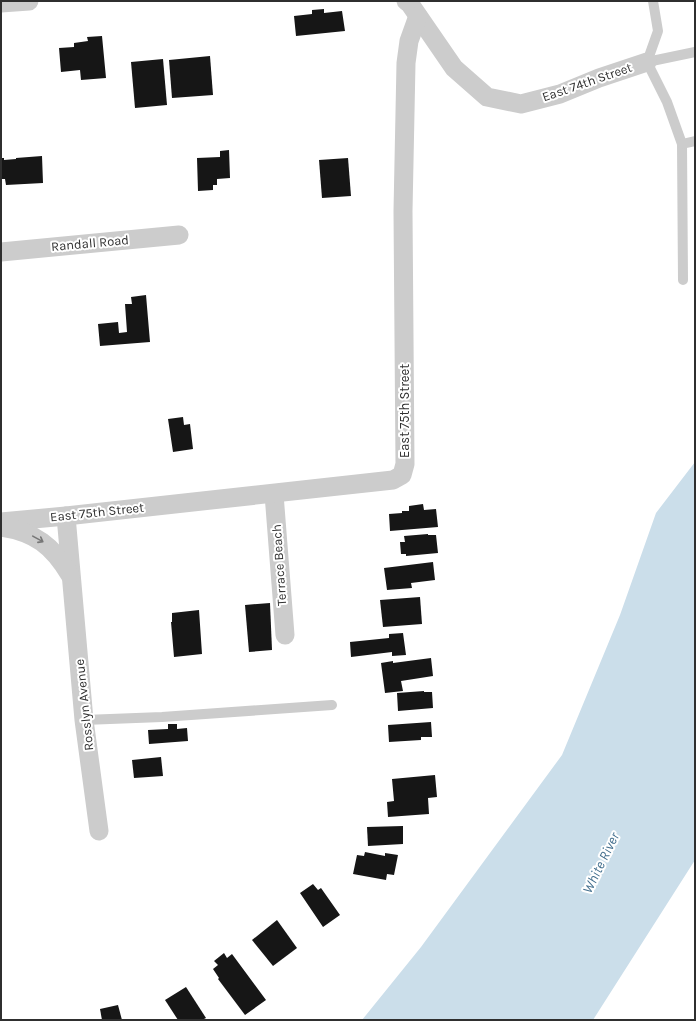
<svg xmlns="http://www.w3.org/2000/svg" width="696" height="1021" font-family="Karla,sans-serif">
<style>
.water{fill:#cbdeea}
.building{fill:#161616}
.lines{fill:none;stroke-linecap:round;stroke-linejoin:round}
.service{stroke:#ccc;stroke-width:10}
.minor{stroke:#ccc;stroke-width:19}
.oneway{stroke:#767676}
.labels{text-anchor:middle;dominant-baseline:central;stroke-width:4;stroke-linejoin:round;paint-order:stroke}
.street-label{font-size:13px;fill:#2f2f2f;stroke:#fff}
.water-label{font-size:14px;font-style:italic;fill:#426e8d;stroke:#fff}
</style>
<rect width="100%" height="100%" fill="#fff"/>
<!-- water -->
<polygon class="water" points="695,462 695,860 593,1020 362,1020 421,947 562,755 620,615 656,513"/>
<!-- building -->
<g class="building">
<polygon points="324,9 324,13 342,11 345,31 296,36 294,16 312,14 312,10"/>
<polygon points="102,36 106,78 81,80 80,70 61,72 59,48 74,47 74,43 88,41 87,37"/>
<polygon points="210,56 213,95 172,98 169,60"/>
<polygon points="163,59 167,105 135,108 131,62"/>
<polygon points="229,150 230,178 217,179 217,185 213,185 213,190 198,191 197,158 220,157 220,151"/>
<polygon points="42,156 43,183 6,185 5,179 1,179 1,158 4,158 4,160 16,159 16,158"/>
<polygon points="348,158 351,196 322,198 319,160"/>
<polygon points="146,295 150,342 100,346 98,324 118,322 119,333 127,332 125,304 132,304 131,297"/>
<polygon points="183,417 184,425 190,424 193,449 173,452 168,419"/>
<polygon points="423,504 424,510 436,509 438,527 390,531 389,514 402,513 402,511 409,511 409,506"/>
<polygon points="428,534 428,535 436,535 438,553 406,556 406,554 401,554 400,542 405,542 404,536"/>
<polygon points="433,562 435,580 411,583 412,588 387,590 384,568"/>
<polygon points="420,597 422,624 383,627 380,600"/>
<polygon points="270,603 272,650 249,652 245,605"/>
<polygon points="199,610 202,654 174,657 171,622 172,622 172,613"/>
<polygon points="403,633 406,655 392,656 392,652 351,657 350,642 389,638 389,634"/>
<polygon points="431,658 433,676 401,681 403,691 385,693 381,663 393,661 393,663"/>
<polygon points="424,691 424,692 432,692 433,708 398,711 397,693"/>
<polygon points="431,722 432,737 421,737 421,740 389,742 388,725"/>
<polygon points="168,724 177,724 177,729 187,728 188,741 149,744 148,730 168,729"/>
<polygon points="161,757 163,776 134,778 132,760"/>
<polygon points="435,775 437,797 428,798 429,814 388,817 387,802 394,801 392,779"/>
<polygon points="403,826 403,844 368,846 367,827"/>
<polygon points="365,852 385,856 385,853 398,855 394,875 387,874 386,880 353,874 357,855 364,856"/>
<polygon points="313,884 318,890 321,888 340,915 323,927 300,893"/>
<polygon points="277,920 297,948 273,966 252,940"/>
<polygon points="224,953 227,958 232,954 266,1000 245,1015 218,979 219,978 213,969 218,965 214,961"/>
<polygon points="186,987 206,1018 202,1020 178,1020 165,1000"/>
<polygon points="118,1005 122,1020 102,1020 100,1009"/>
</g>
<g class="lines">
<!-- service -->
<g class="service">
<polyline points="653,1 658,31 647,62 667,102 682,144 683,280"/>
<polyline points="647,62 695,52"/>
<polyline points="682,144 695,141"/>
<polyline points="84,720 162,717 332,705"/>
</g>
<!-- minor -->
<g class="minor">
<polyline points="406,1 410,4 454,68 487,97 521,104 560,94 599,78 647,62"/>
<polyline points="1,3 29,1"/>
<polyline points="1,252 179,235"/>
<polyline points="274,494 285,635"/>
<polyline points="66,516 84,720 99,831"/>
<polyline points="1,522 66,516 393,480 402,475 405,464 403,211 406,63 409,41 418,16"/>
<path d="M1 527C35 532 53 546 70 575"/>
</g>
</g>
<!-- one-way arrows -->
<defs><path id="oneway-shaft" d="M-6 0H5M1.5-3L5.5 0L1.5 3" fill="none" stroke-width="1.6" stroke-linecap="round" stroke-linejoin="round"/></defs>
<use class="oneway" href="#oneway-shaft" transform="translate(38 539) rotate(29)"/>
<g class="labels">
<!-- street labels -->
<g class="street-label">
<text transform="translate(587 82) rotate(-19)">East 74th Street</text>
<text transform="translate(90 243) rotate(-5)">Randall Road</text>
<text transform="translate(404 411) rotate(-90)">East 75th Street</text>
<text transform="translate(97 512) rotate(-6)">East 75th Street</text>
<text transform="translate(279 565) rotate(-94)">Terrace Beach</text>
<text transform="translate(84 705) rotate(-96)">Rosslyn Avenue</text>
</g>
<!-- water labels -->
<g class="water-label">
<text transform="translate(601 863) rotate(-64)">White River</text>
</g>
</g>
<!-- border -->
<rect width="696" height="1021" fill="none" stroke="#2f2f2f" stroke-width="4"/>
</svg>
